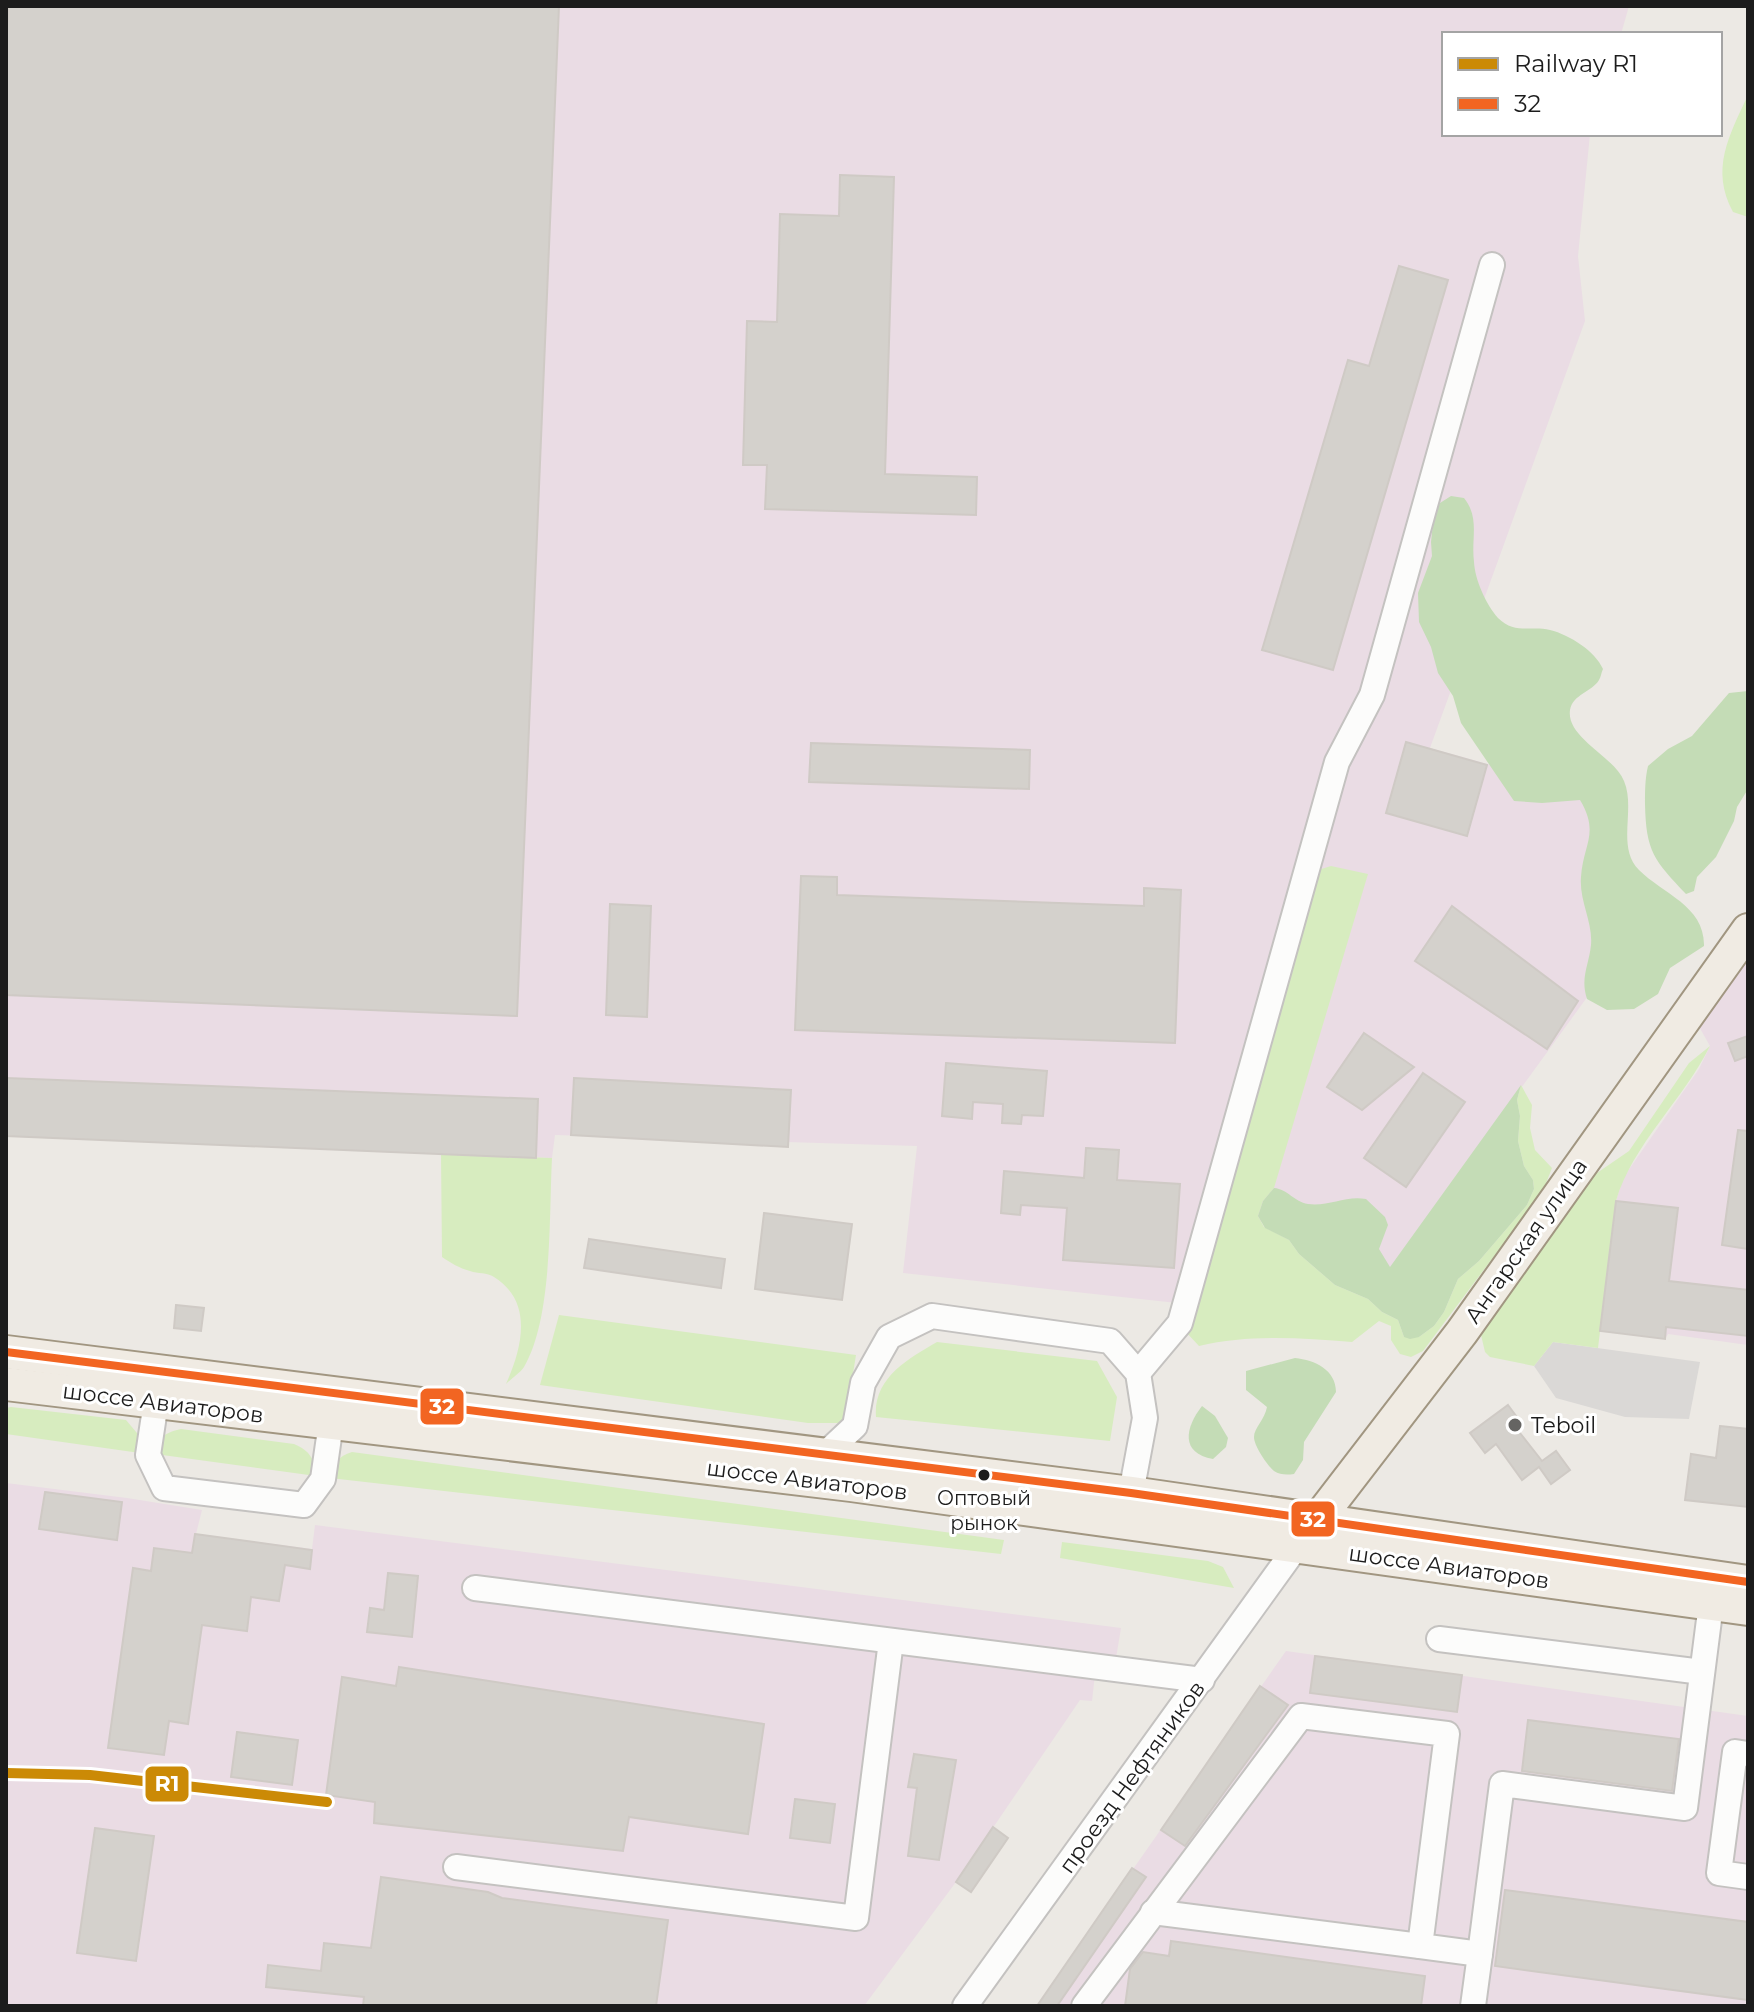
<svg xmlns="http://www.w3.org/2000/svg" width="1754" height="2012" font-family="Montserrat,sans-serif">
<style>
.residential{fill:#dad8d6}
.industrial{fill:#eadce4}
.grass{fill:#d7ecbf}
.forest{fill:#c4dcb6}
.building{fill:#d4d1cc;stroke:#cfcac5;stroke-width:2}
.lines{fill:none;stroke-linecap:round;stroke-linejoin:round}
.minor-casing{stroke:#c4c2c0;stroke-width:28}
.major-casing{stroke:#a19681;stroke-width:36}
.minor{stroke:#fcfcfb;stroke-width:24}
.major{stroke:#f0ebe3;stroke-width:32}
.bus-1-casing{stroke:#fff;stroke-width:14}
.bus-1{stroke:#f26522;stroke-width:8}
.rail-1-casing{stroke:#fff;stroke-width:16}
.rail-1{stroke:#cb8a06;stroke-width:10}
.poi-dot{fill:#656462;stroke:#fff;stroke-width:3}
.bus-dot{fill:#1c1c1c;stroke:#fff;stroke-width:3}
.labels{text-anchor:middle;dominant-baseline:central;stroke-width:6;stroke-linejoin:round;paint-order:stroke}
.bus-label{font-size:20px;fill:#1c1c1c;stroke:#fff}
.street-label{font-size:22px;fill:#1c1c1c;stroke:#fff}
.poi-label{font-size:22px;fill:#1c1c1c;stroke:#fff;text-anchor:start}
.line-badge{stroke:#fff;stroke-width:3}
.badge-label{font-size:22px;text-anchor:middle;font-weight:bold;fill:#fff}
</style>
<rect width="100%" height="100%" fill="#ece9e4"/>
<!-- residential -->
<polygon class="residential" points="1553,1342 1700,1362 1689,1419 1625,1417 1556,1398 1534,1366"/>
<!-- industrial -->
<g class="industrial">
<polygon points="6,6 1629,6 1621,34 1444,34 1444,134 1590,134 1578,256 1585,321 1430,748 1620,801 1596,872 1663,893 1390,1268 1270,1213 1186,1304 903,1273 917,1146 555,1135 552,1158 6,1136"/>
<polygon points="1748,952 1748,1345 1668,1334 1665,1339 1600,1331 1616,1201 1623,1178 1699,1069 1710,1046 1697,1023"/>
<polygon points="6,1483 127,1498 202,1510 196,1534 312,1549 315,1525 1121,1628 1116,1658 1097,1656 1092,1701 1080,1700 956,1882 864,2006 6,2006"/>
<polygon points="1286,1651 1748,1716 1748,2006 1037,2006"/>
</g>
<!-- grass -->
<g class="grass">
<path d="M1748 95V217L1733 212C1710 169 1729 136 1748 95Z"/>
<path d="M1331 866 1368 874 1274 1188 1263 1201 1258 1216 1264 1227 1289 1240 1299 1254 1335 1285 1368 1299 1382 1312 1398 1320 1404 1337H1419L1434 1326 1444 1312 1458 1279 1479 1261 1527 1205 1534 1189 1533 1180 1524 1166 1518 1141 1520 1116 1517 1100 1521 1085 1532 1105 1530 1128 1535 1150 1552 1168 1543 1191 1423 1351 1411 1357 1400 1354 1391 1340V1326L1379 1321 1352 1342C1301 1338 1249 1334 1199 1346L1185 1331 1315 871Z"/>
<path d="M1710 1046C1684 1099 1632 1145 1616 1201L1598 1348 1553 1342 1534 1366 1490 1357 1485 1352 1481 1335 1594 1175 1629 1151 1689 1063Z"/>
<path d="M441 1154 552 1158C549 1215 553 1318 524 1367 520 1373 512 1378 506 1384 522 1348 534 1302 494 1277 487 1272 478 1274 470 1271 459 1268 451 1263 442 1257Z"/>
<polygon points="559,1315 856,1355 845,1423 808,1423 540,1385"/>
<path d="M937 1342 1097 1361 1117 1397 1110 1441 876 1417C873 1378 908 1359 937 1342Z"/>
<polygon points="11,1407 126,1420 142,1439 140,1453 6,1434 6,1408"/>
<path d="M181 1429 294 1444C309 1450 315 1459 316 1476L155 1454C158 1437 164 1433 181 1429Z"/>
<path d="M352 1452 1004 1540 1001 1554 330 1478C334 1464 338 1456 352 1452Z"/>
<polygon points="1062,1542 1208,1561 1223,1567 1234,1588 1060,1558"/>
</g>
<!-- forest -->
<g class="forest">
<path d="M1451 496 1464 498C1480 518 1471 538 1474 562 1475 580 1486 604 1498 618 1515 635 1532 625 1550 630 1570 635 1595 651 1603 669 1601 673 1601 677 1599 680 1592 692 1573 694 1570 710 1566 738 1614 756 1624 781 1636 809 1616 847 1639 870 1663 894 1705 906 1704 946L1670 968 1658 994 1634 1009 1607 1010 1587 999C1580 978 1589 965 1591 945 1593 922 1579 901 1581 877 1583 845 1600 833 1580 800L1542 803 1514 801 1461 723 1453 696 1438 673 1431 647 1419 622 1418 593 1432 556 1431 542 1434 514 1440 503Z"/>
<path d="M1748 691V789L1737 807 1734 821 1716 857 1697 877 1694 891 1686 894C1654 860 1646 852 1645 804 1645 791 1645 779 1648 766L1668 749 1692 736 1729 693Z"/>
<path d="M1521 1085 1517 1100 1520 1116 1518 1141 1524 1166 1533 1180 1534 1189 1527 1205 1479 1261 1458 1279 1444 1312 1434 1326 1419 1337 1410 1339 1404 1337 1398 1320 1382 1312 1368 1299 1335 1285 1299 1254 1289 1240 1265 1228 1258 1216 1263 1201 1274 1188C1288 1189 1294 1202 1308 1204 1328 1207 1346 1195 1366 1199L1385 1217 1388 1225 1379 1249 1390 1267Z"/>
<path d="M1295 1358C1315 1360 1336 1370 1336 1392L1304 1442 1303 1460 1294 1474C1287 1475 1280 1475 1274 1471 1267 1465 1254 1446 1254 1437 1254 1428 1265 1419 1267 1407L1246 1390V1371Z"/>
<path d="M1202 1406 1215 1416 1228 1438 1226 1447 1213 1459C1180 1453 1185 1428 1202 1406Z"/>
</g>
<!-- building -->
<g class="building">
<polygon points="8,6 559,6 517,1016 6,995 6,60"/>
<polygon points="840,175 894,177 885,474 977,477 976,515 765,509 767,465 743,465 747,321 777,322 780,214 839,216"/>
<polygon points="1399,266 1448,280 1333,670 1262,650 1348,360 1369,366"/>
<polygon points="1406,742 1487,765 1467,836 1386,813"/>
<polygon points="811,743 1030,750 1029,789 809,782"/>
<polygon points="801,876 837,877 837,895 1144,906 1144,888 1181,890 1175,1043 795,1030"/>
<polygon points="610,904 651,906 647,1017 606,1015"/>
<polygon points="1452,906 1578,1001 1547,1049 1415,961"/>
<polygon points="1364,1033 1414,1067 1362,1110 1327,1087"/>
<polygon points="1748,1036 1748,1056 1735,1061 1728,1043"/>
<polygon points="946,1063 1047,1071 1043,1116 1022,1115 1021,1124 1002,1123 1003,1104 973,1102 972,1119 942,1116"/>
<polygon points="1423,1073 1465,1102 1406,1187 1364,1158"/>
<polygon points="6,1078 538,1099 536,1158 6,1136"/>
<polygon points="574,1078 791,1090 788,1147 571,1135"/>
<polygon points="1738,1130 1748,1131 1748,1249 1722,1245"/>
<polygon points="1086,1148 1119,1150 1117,1180 1180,1184 1174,1268 1063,1260 1067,1208 1021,1205 1020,1215 1001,1213 1004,1171 1084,1178"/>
<polygon points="1616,1201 1678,1208 1669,1281 1748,1290 1748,1336 1666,1327 1665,1339 1600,1331"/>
<polygon points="764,1213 852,1224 842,1300 755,1289"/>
<polygon points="589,1239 725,1259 721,1288 584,1268"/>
<polygon points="176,1305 204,1308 201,1331 174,1328"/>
<polygon points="1508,1405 1522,1424 1516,1428 1542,1461 1556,1451 1570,1470 1551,1484 1539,1467 1522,1480 1496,1444 1485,1453 1470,1433"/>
<polygon points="1720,1426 1748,1429 1748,1507 1685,1500 1691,1454 1716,1458"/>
<polygon points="45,1492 122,1502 117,1540 39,1529"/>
<polygon points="195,1534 312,1550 310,1569 285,1565 279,1601 251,1597 247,1631 202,1625 188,1724 169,1721 164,1755 108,1748 133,1568 151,1571 154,1548 192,1553"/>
<polygon points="388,1573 418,1576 412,1637 367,1632 370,1608 384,1610"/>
<polygon points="1315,1656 1462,1675 1457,1712 1310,1693"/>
<polygon points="399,1667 764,1724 748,1834 629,1817 623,1851 374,1823 375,1802 326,1795 342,1677 396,1686"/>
<polygon points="1260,1686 1288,1705 1185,1846 1161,1830"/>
<polygon points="1528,1720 1679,1739 1672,1791 1522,1771"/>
<polygon points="237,1732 298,1740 292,1785 231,1777"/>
<polygon points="914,1754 956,1760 939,1860 908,1856 917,1788 908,1787"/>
<polygon points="795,1799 835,1804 830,1843 790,1838"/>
<polygon points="993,1827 1008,1838 971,1892 956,1882"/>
<polygon points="95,1828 154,1836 136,1961 77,1953"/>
<polygon points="1132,1868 1146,1877 1057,2006 1037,2006"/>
<polygon points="381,1877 488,1892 502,1898 668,1920 656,2006 363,2006 364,1997 266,1987 268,1965 321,1971 324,1943 371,1948"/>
<polygon points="1505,1890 1748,1922 1748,2000 1495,1966"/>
<polygon points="1171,1941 1425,1976 1421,2006 1125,2006 1130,1969 1143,1952 1169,1956"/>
</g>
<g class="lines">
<!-- minor casing -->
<g class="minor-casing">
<g id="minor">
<polyline points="1138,1373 1180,1323 1337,762 1372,695 1492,265"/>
<polyline points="156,1402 148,1455 164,1488 304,1505 323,1479 331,1423"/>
<polyline points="824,1455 855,1426 863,1383 889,1337 932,1316 1110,1341 1138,1373 1145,1418 1131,1493"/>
<polyline points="475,1588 1202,1680"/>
<polyline points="1439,1639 1702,1672"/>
<polyline points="1748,1754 1735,1752 1719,1873 1748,1877"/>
<polyline points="456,1867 856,1918 891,1641"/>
<polyline points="1153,1912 1420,1946"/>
<polyline points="1480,1954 1502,1784 1685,1808 1711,1604"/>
<polyline points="965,2006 1297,1546"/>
<polyline points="1084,2006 1301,1716 1447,1734 1420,1946 1480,1954 1473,2006"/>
</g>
</g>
<!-- major casing -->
<g class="major-casing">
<g id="major">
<polyline points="6,1352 1131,1493 1748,1582"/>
<polyline points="6,1384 851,1485 1748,1609"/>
<polyline points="1309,1531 1462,1332 1748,930"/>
</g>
</g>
<!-- minor -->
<use href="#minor" class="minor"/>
<!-- major -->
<use href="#major" class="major"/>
<!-- bus-1 casing -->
<g class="bus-1-casing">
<polyline id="bus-1" points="6,1352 1131,1493 1748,1582"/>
</g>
<!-- bus-1 -->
<use href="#bus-1" class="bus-1"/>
<!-- rail-1 casing -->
<g class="rail-1-casing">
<polyline id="rail-1" points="6,1773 90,1775 327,1802"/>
</g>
<!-- rail-1 -->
<use href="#rail-1" class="rail-1"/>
</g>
<!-- markers -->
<circle class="poi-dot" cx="1515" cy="1425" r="8"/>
<circle class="bus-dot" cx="984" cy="1475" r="7"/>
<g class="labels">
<!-- bus labels -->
<g class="bus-label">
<text x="984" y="1498">Оптовый<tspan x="984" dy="25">рынок</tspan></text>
</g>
<!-- street labels -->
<g class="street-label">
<text transform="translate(1526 1241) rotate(-55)">Ангарская улица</text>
<text transform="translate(163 1403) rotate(7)">шоссе Авиаторов</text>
<text transform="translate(807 1480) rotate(7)">шоссе Авиаторов</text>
<text transform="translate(1449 1567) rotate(8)">шоссе Авиаторов</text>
<text transform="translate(1132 1777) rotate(-54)">проезд Нефтяников</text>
</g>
<!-- poi labels -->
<g class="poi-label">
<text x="1531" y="1425">Teboil</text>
</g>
</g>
<g class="line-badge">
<rect x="419" y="1387" width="46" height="39" rx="8" fill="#f26522"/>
<rect x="1290" y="1500" width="46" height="38" rx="8" fill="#f26522"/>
<rect x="144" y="1765" width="46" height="38" rx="8" fill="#cb8a06"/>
</g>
<g class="badge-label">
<text x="442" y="1414">32</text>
<text x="1313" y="1527">32</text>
<text x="167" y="1791">R1</text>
</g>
<!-- border -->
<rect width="1754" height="2012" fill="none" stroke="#1c1c1c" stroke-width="16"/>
<!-- legend -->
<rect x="1442" y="32" width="280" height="104" fill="#ffffff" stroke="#a4a4a4" stroke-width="2"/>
<rect x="1458" y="58" width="40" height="12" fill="#cb8a06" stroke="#a4a4a4" stroke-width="2"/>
<text x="1514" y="72" font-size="24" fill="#1c1c1c">Railway R1</text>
<rect x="1458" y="98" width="40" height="12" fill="#f26522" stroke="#a4a4a4" stroke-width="2"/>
<text x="1514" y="112" font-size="24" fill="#1c1c1c">32</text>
</svg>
